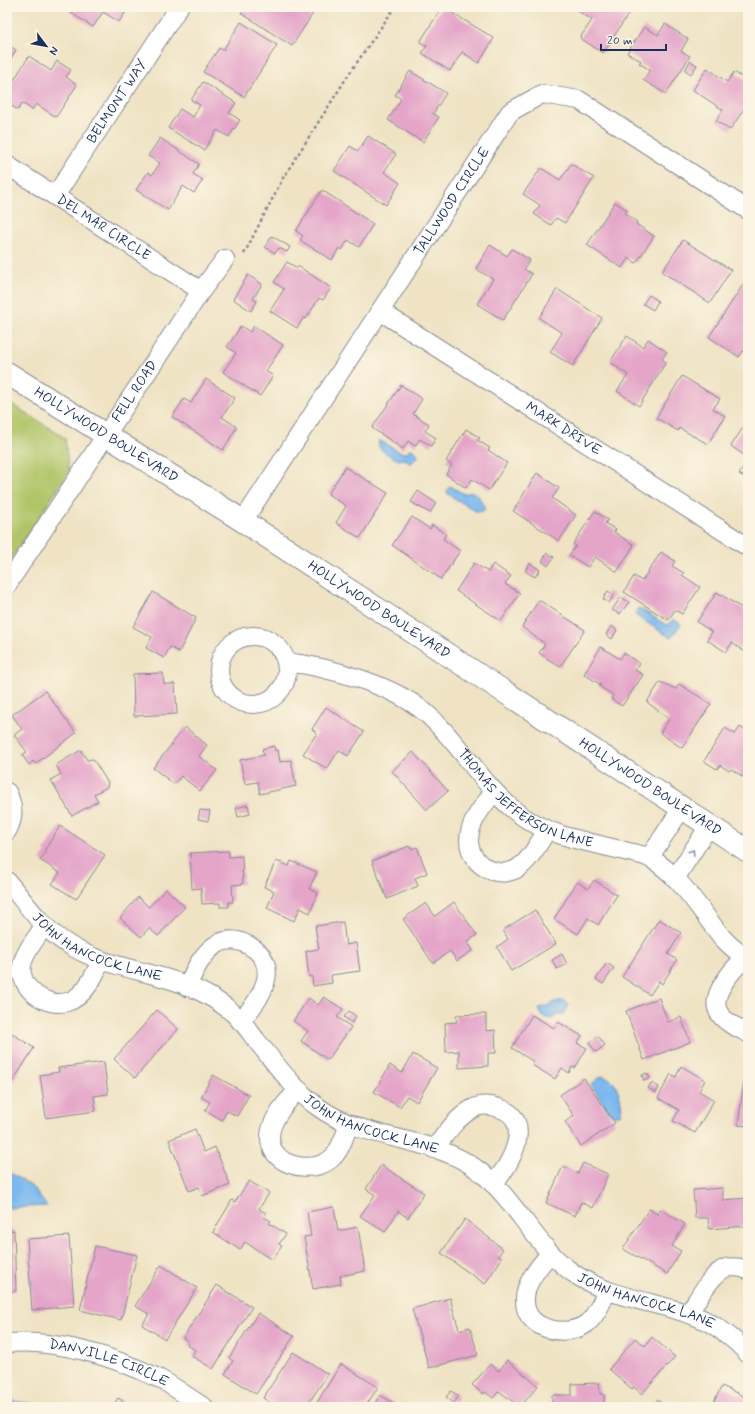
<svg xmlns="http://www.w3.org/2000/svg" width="755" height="1414" font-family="Mynerve,sans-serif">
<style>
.green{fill:#b0c468;stroke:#667a63}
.water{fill:#7bb8ee;stroke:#4b74a6}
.building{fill:#e4a5c9}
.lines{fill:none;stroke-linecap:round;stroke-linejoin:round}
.minor-casing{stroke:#858991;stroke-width:20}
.tertiary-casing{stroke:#858991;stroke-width:24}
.path{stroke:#858991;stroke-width:2.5;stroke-dasharray:3 3;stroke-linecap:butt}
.minor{stroke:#fff;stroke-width:18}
.tertiary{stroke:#fff;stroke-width:22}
.oneway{stroke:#8d97ae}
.labels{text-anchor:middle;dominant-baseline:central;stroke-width:4;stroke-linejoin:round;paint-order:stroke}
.street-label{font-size:14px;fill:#1b2f5e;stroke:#fcf5e5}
</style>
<rect width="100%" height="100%" fill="#fcf5e5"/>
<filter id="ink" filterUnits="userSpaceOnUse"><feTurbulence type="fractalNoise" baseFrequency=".025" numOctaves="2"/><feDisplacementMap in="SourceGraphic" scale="8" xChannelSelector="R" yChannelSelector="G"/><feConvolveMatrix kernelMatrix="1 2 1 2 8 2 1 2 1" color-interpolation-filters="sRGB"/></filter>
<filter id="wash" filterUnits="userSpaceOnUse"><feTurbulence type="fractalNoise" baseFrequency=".012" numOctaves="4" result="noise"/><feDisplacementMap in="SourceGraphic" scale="16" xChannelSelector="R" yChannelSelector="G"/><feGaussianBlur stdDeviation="0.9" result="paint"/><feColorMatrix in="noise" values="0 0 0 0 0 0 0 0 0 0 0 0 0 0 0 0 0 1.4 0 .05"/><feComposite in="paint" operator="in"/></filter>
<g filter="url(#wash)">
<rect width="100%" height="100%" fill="#efe3c4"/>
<!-- green -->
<path class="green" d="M7 401 65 438 69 472 7 565V506C13 496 12 487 7 478Z"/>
<!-- water -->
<g class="water">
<path d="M379 440 400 452 407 453 410 448 417 453 418 457 410 464 405 459 398 460C390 455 376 451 379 440Z"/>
<path d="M450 486 464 494C479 488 479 499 485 508L483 511 477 512 448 494 447 490Z"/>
<polygon points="639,608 668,626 673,619 681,624 671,638 635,615"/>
<polygon points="559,1001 565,1001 569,1005 564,1014 559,1014 552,1019 543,1017 539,1010 540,1008 548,1006 554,1002"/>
<path d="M602 1076C604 1077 609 1078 611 1080 619 1086 624 1107 620 1115H613L607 1109 591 1084Z"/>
<polygon points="7,1171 31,1186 47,1206 7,1208"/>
<polygon points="7,1400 35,1404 37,1407 7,1407"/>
</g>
<g id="blocks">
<!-- building -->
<g class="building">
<polygon points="62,7 129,7 119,22 103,12 93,27"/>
<polygon points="245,7 317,7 292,46 241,13"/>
<polygon points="442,7 494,38 479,63 462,52 450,71 422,53 427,46 420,42"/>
<polygon points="572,7 633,7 603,53 580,38 592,20"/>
<polygon points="241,22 277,45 244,97 203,72 219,48 223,50"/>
<polygon points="665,24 688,39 681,51 690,56 666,94 643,80 650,70 639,63 641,61 627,53 644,27 658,35"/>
<polygon points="7,45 16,50 7,65"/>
<polygon points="29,56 51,71 57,61 71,70 66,77 77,85 56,117 36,104 32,110 22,103 18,110 7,103 7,91"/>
<polygon points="690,61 697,65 691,74 685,70"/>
<polygon points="707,68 727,82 734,72 748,81 748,103 730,130 716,121 723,110 693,90"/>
<polygon points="410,71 446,93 433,114 439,117 423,142 388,120 401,99 395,95"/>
<polygon points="203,82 236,103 229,113 240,120 229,137 217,130 204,150 168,128 180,109 193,117 200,105 191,100"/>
<polygon points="368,136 396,154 384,172 400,183 386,205 334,171 350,146 358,151"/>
<polygon points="160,138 199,164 193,174 203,180 194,193 183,186 168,210 136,190 148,172 152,175 160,163 148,156"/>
<polygon points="571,164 594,178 565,223 556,218 551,225 534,214 540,205 523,194 541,168 560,180"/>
<polygon points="322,190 373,224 359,247 348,240 342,250 339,248 332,260 300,240 303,236 296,231"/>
<polygon points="615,202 627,210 625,214 637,222 636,224 654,236 636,263 628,258 622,268 587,245"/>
<polygon points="272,236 290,247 287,252 279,248 275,253 265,247"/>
<polygon points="683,240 731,270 710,303 662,272"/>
<polygon points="490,245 507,256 512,249 530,260 524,269 532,274 503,320 477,304 493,279 476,269"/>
<polygon points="287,262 297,268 298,266 331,288 323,300 319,298 306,319 304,317 297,328 270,311 284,289 274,282"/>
<polygon points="248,275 262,284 253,299 257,301 251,311 233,299"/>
<polygon points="746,280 748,281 748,352 747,354 743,351 739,357 709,337"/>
<polygon points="557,289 602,318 573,366 550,352 562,333 539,318"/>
<polygon points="649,295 658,301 653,310 643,304"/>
<polygon points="241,326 250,332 254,326 283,345 266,371 273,376 260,396 223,372 236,353 227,347"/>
<polygon points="627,336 643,347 648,339 667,352 662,359 666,362 639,406 617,391 628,375 610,362"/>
<polygon points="682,376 720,399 713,409 725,416 708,444 679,428 678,431 656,418"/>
<polygon points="206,379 235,398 222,417 237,427 223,450 172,417 184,399 191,403"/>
<polygon points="401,385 422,399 413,414 429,424 425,431 436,438 431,446 420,439 415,446 408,441 403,449 372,428"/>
<polygon points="748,420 748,458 731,446"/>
<polygon points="466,429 480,438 477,440 490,448 488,450 507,463 489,490 472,479 466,488 446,474 452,465 446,461"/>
<polygon points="748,461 748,479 739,474"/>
<polygon points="345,467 388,493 360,538 336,523 346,506 328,494"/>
<polygon points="537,473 559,488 552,498 576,515 559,541 513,511"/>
<polygon points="418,491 436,503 430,513 411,502"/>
<polygon points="595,511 608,520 605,523 616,530 614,532 634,545 617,572 595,557 588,567 569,555 576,546 573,544"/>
<polygon points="412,517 430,529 432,525 446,534 443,539 460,551 441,579 392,545"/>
<polygon points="661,552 675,561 672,566 684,573 682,575 700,587 682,614 675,610 668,620 624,592 634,576 642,581"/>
<polygon points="547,553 554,557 548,566 542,561"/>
<polygon points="474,563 488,572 493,564 511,576 505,584 520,593 501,621 456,591"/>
<polygon points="530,563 540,570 535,577 525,571"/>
<polygon points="608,591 614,595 609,603 603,599"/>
<polygon points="153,592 196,618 179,652 170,647 164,658 146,648 152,637 133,627"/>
<polygon points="717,592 748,612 746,617 748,618 748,654 732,643 726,652 707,640 712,632 697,622"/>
<polygon points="621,597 629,602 620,614 612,610"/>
<polygon points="539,600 585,630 560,667 539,653 545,644 522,627"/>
<polygon points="611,626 617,630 612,639 606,635"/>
<polygon points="601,647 620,659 624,653 640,664 635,670 643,675 622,706 611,699 613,695 599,686 601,685 584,674"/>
<polygon points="163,673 164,684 175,684 177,714 134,716 133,674"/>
<polygon points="660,682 676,689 679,684 711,704 682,748 660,733 669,719 647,702"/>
<polygon points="45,691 76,733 35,764 33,761 29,765 22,755 27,752 14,735 22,729 12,715"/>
<polygon points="326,707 364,732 348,756 339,750 327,769 303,754 317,733 312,729"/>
<polygon points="185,727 207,745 199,756 217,770 200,791 181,776 174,784 153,768"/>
<polygon points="740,727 748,732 748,780 731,769 729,771 720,765 717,769 704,761 725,728 735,734"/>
<polygon points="274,746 275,751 278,750 280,762 291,760 296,786 260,794 258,782 245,784 240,760 264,755 262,749"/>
<polygon points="81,750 87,760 93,759 108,783 107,787 94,794 98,801 72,816 51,780 61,774 56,765"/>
<polygon points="413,752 448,791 427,810 392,771"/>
<polygon points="248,805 250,814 238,817 236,808"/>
<polygon points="200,810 210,811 208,821 198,819"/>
<polygon points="60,826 105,855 76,899 52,884 60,873 40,860 46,852 44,851"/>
<polygon points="409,846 411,849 417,847 427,873 415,878 418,886 387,899 372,861"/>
<polygon points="229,851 229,857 242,856 243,884 232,885 233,902 229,902 229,907 220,907 220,903 202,904 201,888 192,889 190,853"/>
<polygon points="276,861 289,866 291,861 317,872 309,889 318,893 310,913 300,908 294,921 267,908 274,891 264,887"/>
<polygon points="594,880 617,895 598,925 588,918 578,934 554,919 577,882 588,889"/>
<polygon points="166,889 185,907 158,936 149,928 141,937 120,918 138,897 149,907"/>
<polygon points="454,902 477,935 467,942 473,950 457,961 450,951 433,963 403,919 426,903 435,916"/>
<polygon points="535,910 556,944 511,971 497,947 508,939 503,930"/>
<polygon points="659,919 681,933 668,954 677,960 662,984 659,981 650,995 622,977"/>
<polygon points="343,922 346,945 356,943 360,971 331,975 332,983 313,986 312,976 309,977 306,951 319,949 315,926"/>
<polygon points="562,954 567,964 557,969 552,960"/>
<polygon points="607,963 614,968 603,984 596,979"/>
<polygon points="324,997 343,1009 337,1017 351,1027 328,1060 301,1041 308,1031 293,1021 309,998 318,1005"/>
<polygon points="659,998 668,1022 681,1017 690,1042 644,1060 626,1011"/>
<polygon points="157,1010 178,1029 135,1078 114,1059"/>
<polygon points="349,1011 356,1016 352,1023 344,1017"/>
<polygon points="486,1014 486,1031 495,1030 496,1053 488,1053 488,1066 459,1068 459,1051 446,1052 445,1023 457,1022 456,1015"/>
<polygon points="532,1015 554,1028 558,1022 582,1036 577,1043 587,1048 575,1068 572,1067 569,1073 562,1068 555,1079 532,1065 534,1062 512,1048"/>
<polygon points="10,1032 34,1048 13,1081 7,1077 7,1037"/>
<polygon points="598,1036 605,1045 596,1052 589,1043"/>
<polygon points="413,1054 437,1068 417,1102 407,1096 400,1107 374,1092 390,1065 402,1073"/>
<polygon points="104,1062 108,1094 94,1096 96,1111 46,1118 40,1075 59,1072 58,1068"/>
<polygon points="681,1066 705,1080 699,1091 714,1100 695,1133 673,1121 679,1110 658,1098 671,1074 676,1077"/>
<polygon points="647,1073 650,1078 644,1081 642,1075"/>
<polygon points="213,1075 249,1095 237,1116 227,1111 222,1120 205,1110 210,1102 201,1097"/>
<polygon points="584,1078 615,1123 581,1146 565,1122 574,1116 560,1095"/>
<polygon points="744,1081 748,1081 748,1126 738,1125"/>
<polygon points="651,1083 659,1087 656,1093 648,1088"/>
<polygon points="195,1129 204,1152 215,1147 230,1185 202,1196 199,1187 189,1191 169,1140"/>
<polygon points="583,1163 608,1174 593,1208 581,1202 575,1216 546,1203 563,1166 578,1173"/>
<polygon points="381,1165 424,1193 408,1218 398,1211 385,1232 360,1216 375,1195 366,1189"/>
<polygon points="249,1181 269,1193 259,1209 266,1213 264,1217 271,1221 269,1223 286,1234 279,1244 282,1246 272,1260 245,1242 240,1250 213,1232 232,1200 235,1202"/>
<polygon points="723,1188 723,1200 747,1198 748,1226 709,1229 708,1218 695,1218 693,1190"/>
<polygon points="334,1207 338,1231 358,1227 365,1271 340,1276 341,1284 313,1289 304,1237 311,1236 307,1212"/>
<polygon points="649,1209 657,1214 660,1209 685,1224 672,1246 681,1251 667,1274 623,1249"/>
<polygon points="465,1219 503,1249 498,1256 502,1258 485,1284 441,1253"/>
<polygon points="14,1230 16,1291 7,1292 7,1231"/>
<polygon points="69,1236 74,1306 32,1310 27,1239"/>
<polygon points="95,1246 137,1255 121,1320 80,1310"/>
<polygon points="161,1265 197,1288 165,1339 142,1325 149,1314 135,1306"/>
<polygon points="217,1285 252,1307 213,1369 192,1356 195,1350 187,1345 189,1342 183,1338"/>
<polygon points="450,1298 459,1330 470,1327 478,1355 429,1368 412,1309"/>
<polygon points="258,1313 294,1336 256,1394 225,1374 233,1361 229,1358"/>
<polygon points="652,1337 675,1357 642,1394 634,1387 632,1389 609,1369 635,1338 645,1346"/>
<polygon points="293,1352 328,1374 306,1407 277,1407 263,1398"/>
<polygon points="507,1360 538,1386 520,1407 499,1391 493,1398 485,1392 483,1394 472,1385 490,1364 499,1371"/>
<polygon points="341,1364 378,1387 365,1407 314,1407"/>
<polygon points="599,1383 600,1394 604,1394 604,1407 552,1407 552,1395 572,1395 572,1384"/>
<polygon points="722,1386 747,1398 743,1407 711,1407"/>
<polygon points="451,1391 459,1396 454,1403 446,1397"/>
<polygon points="380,1395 400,1407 373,1407"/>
<polygon points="118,1398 132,1407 112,1407"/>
<polygon points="658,1400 666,1407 652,1407"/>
</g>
</g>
</g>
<g filter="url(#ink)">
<use href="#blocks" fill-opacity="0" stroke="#858991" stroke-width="1"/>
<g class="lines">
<!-- minor casing -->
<g class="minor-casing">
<g id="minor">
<path id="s1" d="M7 165 201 291"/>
<path id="s2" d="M55 196 179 7"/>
<path id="s3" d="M380 311 748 547"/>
<path id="s4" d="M243 521 510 112 542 94 579 100 748 210"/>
<path id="s5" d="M7 585 201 291 225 259"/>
<circle cx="253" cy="670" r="34"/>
<path id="s6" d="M286 662C329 667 394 685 427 714 461 744 482 786 519 814 549 836 585 841 621 850 630 853 642 854 650 858 681 876 699 909 721 936 728 945 739 953 748 960"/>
<path d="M7 792C14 806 15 818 7 831"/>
<path d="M494 792C483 806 469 822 469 841 470 868 503 882 522 865 532 857 540 841 547 830"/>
<polyline points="649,858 682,808"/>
<polyline points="676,877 709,826"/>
<path id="s7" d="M7 881C25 902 42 928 66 943 108 971 163 970 207 995 216 1000 225 1006 233 1013 242 1020 249 1031 256 1040 275 1063 294 1090 318 1107 362 1139 420 1136 466 1162 514 1190 533 1250 581 1278 615 1298 655 1302 692 1315 713 1322 734 1338 748 1354"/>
<path d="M45 925C37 937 25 951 22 965 18 988 46 1008 67 1002 85 997 95 975 101 960"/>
<path d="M745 958C734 968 710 994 718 1011 723 1022 738 1028 748 1033"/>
<path d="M187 987C194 971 203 951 219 943 230 938 239 940 248 945 284 964 261 1000 240 1021"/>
<path d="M299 1090C284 1103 262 1129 273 1150 284 1170 319 1172 333 1157 341 1149 345 1135 349 1124"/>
<path d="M434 1149C445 1135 456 1118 472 1109 481 1104 490 1105 499 1108 536 1119 510 1167 493 1184"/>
<path d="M550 1253C540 1266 524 1283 525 1301 525 1330 566 1338 586 1324 596 1317 602 1301 607 1291"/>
<path d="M688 1314C697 1301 711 1273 726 1268 733 1266 742 1268 748 1270"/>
<path id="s8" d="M7 1343C58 1339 115 1357 160 1379 175 1387 189 1398 204 1407"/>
</g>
</g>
<!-- tertiary casing -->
<g class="tertiary-casing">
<g id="tertiary">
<path id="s9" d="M7 373 243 521 748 851"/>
</g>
</g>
<!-- path -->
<polyline class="path" points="244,254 283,178 349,74 395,7"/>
<!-- minor -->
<use href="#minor" class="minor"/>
<!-- tertiary -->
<use href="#tertiary" class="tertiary"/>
</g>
<!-- one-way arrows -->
<defs><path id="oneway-chevron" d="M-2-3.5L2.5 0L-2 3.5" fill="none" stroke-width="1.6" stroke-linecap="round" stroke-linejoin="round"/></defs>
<use class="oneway" href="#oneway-chevron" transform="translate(692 852) rotate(-57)"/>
</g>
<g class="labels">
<!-- street labels -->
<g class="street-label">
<text stroke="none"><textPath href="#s2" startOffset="113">BELMONT WAY</textPath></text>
<text stroke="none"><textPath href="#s4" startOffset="382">TALLWOOD CIRCLE</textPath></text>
<text stroke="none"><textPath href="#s1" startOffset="115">DEL MAR CIRCLE</textPath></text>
<text stroke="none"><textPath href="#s5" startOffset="232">FELL ROAD</textPath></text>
<text stroke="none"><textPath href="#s3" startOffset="218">MARK DRIVE</textPath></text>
<text stroke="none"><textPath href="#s9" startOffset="117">HOLLYWOOD BOULEVARD</textPath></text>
<text stroke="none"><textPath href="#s9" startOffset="441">HOLLYWOOD BOULEVARD</textPath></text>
<text stroke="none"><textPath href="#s9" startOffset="765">HOLLYWOOD BOULEVARD</textPath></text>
<text stroke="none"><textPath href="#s6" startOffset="285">THOMAS JEFFERSON LANE</textPath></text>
<text stroke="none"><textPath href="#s7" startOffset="116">JOHN HANCOCK LANE</textPath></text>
<text stroke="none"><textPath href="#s7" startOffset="452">JOHN HANCOCK LANE</textPath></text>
<text stroke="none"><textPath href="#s7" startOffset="788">JOHN HANCOCK LANE</textPath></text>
<text stroke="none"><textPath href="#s8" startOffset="105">DANVILLE CIRCLE</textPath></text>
</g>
</g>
<!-- margin -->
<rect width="755" height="1414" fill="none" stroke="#fcf5e5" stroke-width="24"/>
<!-- north arrow -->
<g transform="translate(46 46) rotate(122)" stroke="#fcf5e5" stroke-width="3" paint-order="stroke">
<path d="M0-3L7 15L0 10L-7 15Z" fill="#1b2f5e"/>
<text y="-6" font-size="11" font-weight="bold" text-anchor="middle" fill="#1b2f5e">N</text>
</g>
<!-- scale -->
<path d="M601 44v6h65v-6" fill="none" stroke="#1b2f5e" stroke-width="2"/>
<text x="607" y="44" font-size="12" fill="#1b2f5e" stroke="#fcf5e5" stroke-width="3" paint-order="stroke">20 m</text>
</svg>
